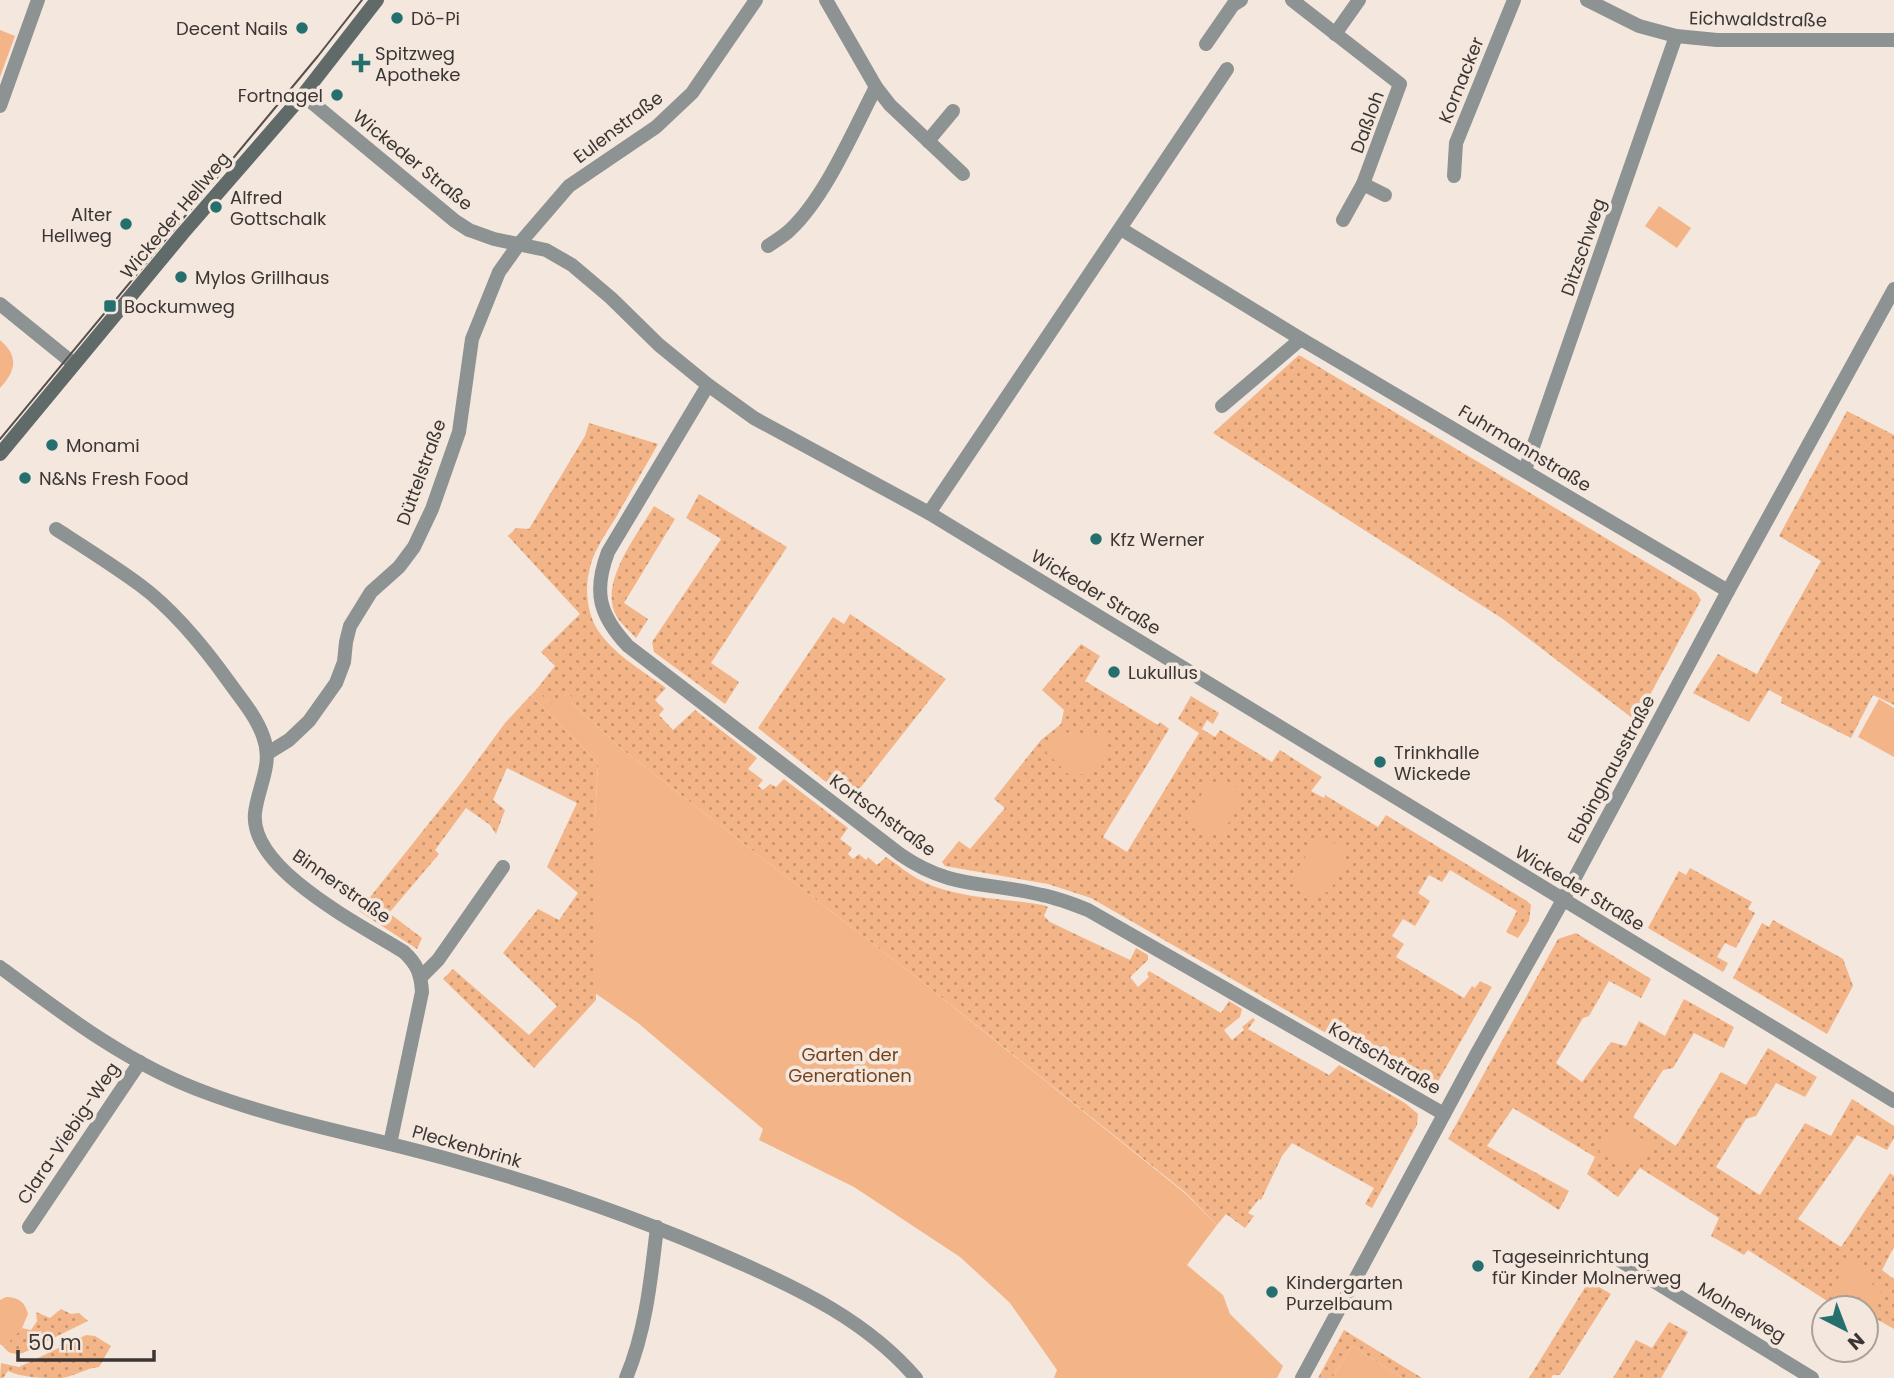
<svg xmlns="http://www.w3.org/2000/svg" width="1894" height="1378" font-family="Poppins,sans-serif">
<style>
.grass{fill:url(#grass-dots)}
.green{fill:#f3b587}
.lines{fill:none;stroke-linecap:round;stroke-linejoin:round}
.minor{stroke:#8c9392;stroke-width:14}
.secondary{stroke:#5f6a69;stroke-width:14}
.tram{stroke:#56504c;stroke-width:2}
.poi-dot{fill:#25706f;stroke:#f4e7de;stroke-width:2.5}
.labels{text-anchor:middle;dominant-baseline:central;stroke-width:7;stroke-linejoin:round;paint-order:stroke}
.poi-label{font-size:18px;fill:#3b3633;stroke:#f4e7de;text-anchor:start}
.street-label{font-size:18px;fill:#3b3633;stroke:#f4e7de}
.park-label{font-size:18px;fill:#74441d;stroke:#f4e7de}
</style>
<defs>
<pattern id="grass-dots" width="8" height="8" patternUnits="userSpaceOnUse" patternTransform="scale(1.75)"><rect width="8" height="8" fill="#f3b587"/><path d="M2 2h.1M6 6h.1" fill="none" stroke="#c6946f" stroke-width="1.8" stroke-linecap="round"/></pattern>
</defs>
<rect width="100%" height="100%" fill="#f4e7de"/>
<!-- grass -->
<g class="grass">
<polygon points="1299,355 1696,592 1701,600 1636,721 1503,619 1213,433"/>
<polygon points="1847,411 1894,435 1894,705 1873,695 1851,738 1781,703 1782,697 1769,690 1749,722 1693,693 1718,654 1757,674 1821,561 1779,536"/>
<path d="M589 423 658 444C644 469 629 494 615 519 605 535 592 553 589 572 585 590 587 612 597 629 613 654 643 671 666 688L655 700 664 709 659 715 673 730 695 710 757 758 748 769 763 780 758 786 763 790 770 784 776 787 784 779 848 828 840 839 852 848 848 854 853 859 859 854 866 860 868 857 877 865 886 857C897 864 907 873 918 879 954 899 1003 898 1043 905L1048 907 1044 916 1050 922 1130 960 1136 948 1148 955V960L1130 977 1138 987 1149 977 1147 974 1149 971 1221 1013 1229 1001 1242 1009 1240 1017 1224 1030 1232 1040 1244 1030 1242 1027 1253 1018 1255 1020 1248 1029 1329 1075 1339 1065 1405 1103 1418 1114 1417 1125 1372 1208 1365 1204 1374 1188 1292 1143 1282 1156 1261 1200 1259 1199 1248 1213 1254 1216 1245 1228 1226 1214 1217 1225 1186 1193 916 977 623 750 571 702 568 693 553 706 536 690 555 666 541 652 580 614 508 536 516 528 529 529 585 436Z"/>
<polygon points="699,494 787,547 711,663 739,682 725,704 654,652 652,642 721,539 686,518"/>
<path d="M654 506 675 519 624 603 648 619 636 638C630 631 622 625 617 617 597 584 638 534 654 506Z"/>
<polygon points="850,614 946,679 850,801 758,728 833,617 844,624"/>
<polygon points="1081,644 1100,656 1085,681 1158,725 1160,722 1169,729 1103,837 1127,852 1199,733 1178,719 1191,696 1219,713 1213,724 1207,720 1202,729 1215,737 1220,730 1272,762 1280,750 1322,777 1311,791 1324,798 1325,795 1378,827 1386,815 1527,901 1531,905 1529,921 1518,938 1506,932 1517,911 1450,870 1442,882 1429,875 1418,893 1430,901 1415,926 1403,919 1392,936 1404,944 1396,957 1464,998 1472,986 1475,988 1480,981 1492,987 1437,1083 1426,1086 1392,1071 1091,898 1048,884 945,866 942,862 959,841 970,849 1005,808 994,799 1041,740 1061,724 1064,710 1042,690"/>
<polygon points="531,695 598,763 595,819 596,1000 534,1068 443,979 453,969 529,1035 557,1006 503,953 538,909 559,920 578,893 547,867 577,803 507,768 493,800 505,810 496,834 490,825 466,808 435,850 439,854 389,913 422,938 417,949 359,911 461,783 505,723"/>
<polygon points="1690,868 1752,902 1748,909 1755,913 1736,948 1725,943 1717,957 1728,963 1723,972 1648,928 1679,871 1686,875"/>
<polygon points="1773,920 1843,959 1853,986 1827,1034 1733,978 1762,923 1769,927"/>
<polygon points="1576,933 1651,979 1641,998 1609,981 1589,1016 1583,1018 1556,1063 1582,1082 1611,1042 1626,1046 1639,1021 1665,1036 1684,999 1734,1027 1724,1048 1694,1033 1673,1068 1663,1070 1633,1117 1676,1146 1721,1072 1746,1085 1768,1048 1817,1077 1805,1097 1776,1083 1756,1116 1746,1119 1716,1167 1760,1195 1805,1123 1831,1136 1852,1099 1894,1126 1894,1138 1887,1150 1857,1135 1798,1219 1841,1247 1890,1173 1894,1176 1894,1247 1882,1270 1894,1279 1894,1329 1866,1313 1866,1308 1838,1308 1748,1250 1744,1255 1711,1236 1719,1218 1640,1168 1618,1197 1587,1174 1595,1157 1513,1108 1487,1146 1569,1191 1559,1210 1448,1139 1558,939"/>
<polygon points="1589,1281 1611,1294 1560,1375 1553,1375 1551,1378 1529,1378"/>
<path d="M61 1309 71 1314 79 1313 88 1321 23 1353C15 1354 9 1355 4 1347L22 1328 31 1330 37 1321 36 1312 50 1318Z"/>
<polygon points="1669,1322 1688,1332 1661,1378 1613,1378 1636,1340 1652,1348"/>
<polygon points="1344,1330 1422,1378 1403,1378 1352,1346 1332,1378 1318,1378"/>
<path d="M86 1335 95 1336 111 1346 99 1367C86 1368 75 1376 62 1378 45 1378 22 1378 8 1371L3 1378H0L1 1363 19 1367Z"/>
</g>
<!-- green -->
<g class="green">
<polygon points="0,30 15,36 0,77"/>
<polygon points="1659,206 1691,228 1677,248 1645,226"/>
<path d="M0 340C19 356 16 371 0 388Z"/>
<polygon points="536,690 553,705 568,693 572,697 571,702 623,750 916,977 1186,1194 1217,1225 1187,1265 1223,1295 1230,1314 1283,1366 1277,1378 1054,1378 1057,1370 1010,1303 960,1257 854,1187 759,1140 763,1129 638,1023 595,993 595,819 598,763 531,695"/>
<polygon points="1879,699 1894,708 1894,757 1858,737"/>
<polygon points="1056,732 1104,734 1110,754 1099,770 1071,777 1046,752"/>
<polygon points="1223,779 1237,787 1240,806 1223,831 1206,834 1190,825 1190,813 1208,784"/>
<polygon points="1328,839 1342,848 1345,866 1329,892 1311,895 1295,886 1295,874 1313,844"/>
<polygon points="1617,1123 1654,1146 1642,1165 1627,1156 1621,1165 1599,1152"/>
<polygon points="1843,1257 1872,1273 1867,1281 1882,1290 1874,1303 1859,1295 1854,1302 1851,1303 1831,1291 1842,1271 1837,1268"/>
<path d="M6 1297C18 1297 25 1302 28 1314L22 1328 4 1347 0 1344V1300Z"/>
<polygon points="1352,1346 1403,1378 1332,1378"/>
</g>
<g class="lines">
<!-- minor -->
<g class="minor">
<polyline points="826,0 876,87 890,105 963,174"/>
<polyline points="1292,0 1400,84 1363,184 1343,220"/>
<polyline points="1587,0 1639,26 1676,36 1717,40 1894,40"/>
<polyline points="1335,34 1359,0"/>
<polyline points="1206,44 1233,5 1241,0"/>
<polyline points="303,95 455,221 469,230 494,239 546,250 572,265 611,298 659,345 708,385 754,418 929,513 1894,1101"/>
<polyline points="0,106 38,0"/>
<polyline points="928,141 953,111"/>
<polyline points="1454,176 1456,143 1514,0"/>
<polyline points="1363,184 1385,195"/>
<polyline points="1121,229 1301,339 1728,591"/>
<path d="M768 246C775 241 784 236 790 230 826 196 853 131 876 87"/>
<polyline points="0,304 74,364"/>
<path d="M708 385 608 552C593 592 599 615 628 646L901 855C952 890 986 881 1042 895 1058 898 1073 904 1088 910L1444 1114"/>
<polyline points="1222,406 1301,339"/>
<polyline points="1525,470 1676,36"/>
<polyline points="929,513 1227,69"/>
<path d="M56 529C84 547 113 565 140 585 175 611 204 647 229 682 241 699 256 716 263 736 274 764 258 786 255 813 249 870 363 926 404 952 417 964 421 974 422 992L390 1144"/>
<polyline points="268,753 289,740 309,721 336,683 344,662 346,642 350,626 371,592 399,567 414,547 432,509 459,432 472,339 499,272 519,244 569,186 656,127 692,93 756,0"/>
<path d="M0 967C64 1015 131 1066 207 1093 290 1124 377 1138 462 1163 555 1189 648 1222 736 1261 802 1290 868 1322 916 1378"/>
<polyline points="421,977 438,960 503,867"/>
<polyline points="29,1227 140,1062"/>
<polyline points="1616,1258 1812,1378"/>
<path d="M626 1378C646 1331 651 1278 657 1227"/>
<polyline points="1302,1378 1476,1055 1563,900 1728,591 1894,289"/>
</g>
<!-- secondary -->
<polyline class="secondary" points="0,454 183,233 303,95 377,0"/>
<!-- tram -->
<polyline class="tram" points="0,439 318,56 362,0"/>
</g>
<!-- markers -->
<g class="poi-dot">
<circle cx="397" cy="18" r="7"/>
<circle cx="302" cy="28" r="7"/>
<path d="M357.5 52.5h7v7h7v7h-7v7h-7v-7h-7v-7h7z"/>
<circle cx="337" cy="95" r="7"/>
<circle cx="216" cy="207" r="7"/>
<circle cx="126" cy="224" r="7"/>
<circle cx="181" cy="277" r="7"/>
<rect x="103" y="299" width="14" height="14" rx="3.5"/>
<circle cx="52" cy="445" r="7"/>
<circle cx="25" cy="478" r="7"/>
<circle cx="1096" cy="539" r="7"/>
<circle cx="1114" cy="672" r="7"/>
<circle cx="1380" cy="762" r="7"/>
<circle cx="1478" cy="1266" r="7"/>
<circle cx="1272" cy="1292" r="7"/>
</g>
<g class="labels">
<!-- poi labels -->
<g class="poi-label">
<text x="411" y="18">Dö-Pi</text>
<text x="288" y="28" text-anchor="end">Decent Nails</text>
<text x="375" y="53">Spitzweg<tspan x="375" dy="21">Apotheke</tspan></text>
<text x="323" y="95" text-anchor="end">Fortnagel</text>
<text x="230" y="197">Alfred<tspan x="230" dy="21">Gottschalk</tspan></text>
<text x="112" y="214" text-anchor="end">Alter<tspan x="112" dy="21">Hellweg</tspan></text>
<text x="195" y="277">Mylos Grillhaus</text>
<text x="124" y="306">Bockumweg</text>
<text x="66" y="445">Monami</text>
<text x="39" y="478">N&amp;Ns Fresh Food</text>
<text x="1110" y="539">Kfz Werner</text>
<text x="1128" y="672">Lukullus</text>
<text x="1394" y="752">Trinkhalle<tspan x="1394" dy="21">Wickede</tspan></text>
<text x="1492" y="1256">Tageseinrichtung<tspan x="1492" dy="21">für Kinder Molnerweg</tspan></text>
<text x="1286" y="1282">Kindergarten<tspan x="1286" dy="21">Purzelbaum</tspan></text>
</g>
<!-- street labels -->
<g class="street-label">
<text transform="translate(1758 19) rotate(1)">Eichwaldstraße</text>
<text transform="translate(1461 80) rotate(-68)">Kornacker</text>
<text transform="translate(1367 122) rotate(-70)">Daßloh</text>
<text transform="translate(618 127) rotate(-37)">Eulenstraße</text>
<text transform="translate(413 160) rotate(39)">Wickeder Straße</text>
<text transform="translate(175 215) rotate(-50)">Wickeder Hellweg</text>
<text transform="translate(1583 247) rotate(-71)">Ditzschweg</text>
<text transform="translate(1525 448) rotate(31)">Fuhrmannstraße</text>
<text transform="translate(421 472) rotate(-70)">Düttelstraße</text>
<text transform="translate(1096 592) rotate(31)">Wickeder Straße</text>
<text transform="translate(1611 769) rotate(-62)">Ebbinghausstraße</text>
<text transform="translate(883 815) rotate(36)">Kortschstraße</text>
<text transform="translate(342 886) rotate(35)">Binnerstraße</text>
<text transform="translate(1580 888) rotate(31)">Wickeder Straße</text>
<text transform="translate(1385 1058) rotate(30)">Kortschstraße</text>
<text transform="translate(68 1133) rotate(-56)">Clara-Viebig-Weg</text>
<text transform="translate(467 1146) rotate(16)">Pleckenbrink</text>
<text transform="translate(1742 1312) rotate(31)">Molnerweg</text>
</g>
<!-- park labels -->
<g class="park-label">
<text x="850" y="1054">Garten der<tspan x="850" dy="21">Generationen</tspan></text>
</g>
</g>
<!-- north arrow -->
<g transform="translate(1845 1329) rotate(138)"><circle r="33" fill="#f4e7de" stroke="#aaa09a" stroke-width="2"/>
<path d="M0-5L12 26L0 18L-12 26Z" fill="#25706f"/>
<text y="-10" font-size="19" font-weight="bold" text-anchor="middle" fill="#3b3633">N</text>
</g>
<!-- scale -->
<path d="M18 1350v10h136v-10" fill="none" stroke="#3b3633" stroke-width="3.5"/>
<text x="28" y="1350" font-size="21" fill="#3b3633" stroke="#f4e7de" stroke-width="5" paint-order="stroke">50 m</text>
</svg>
